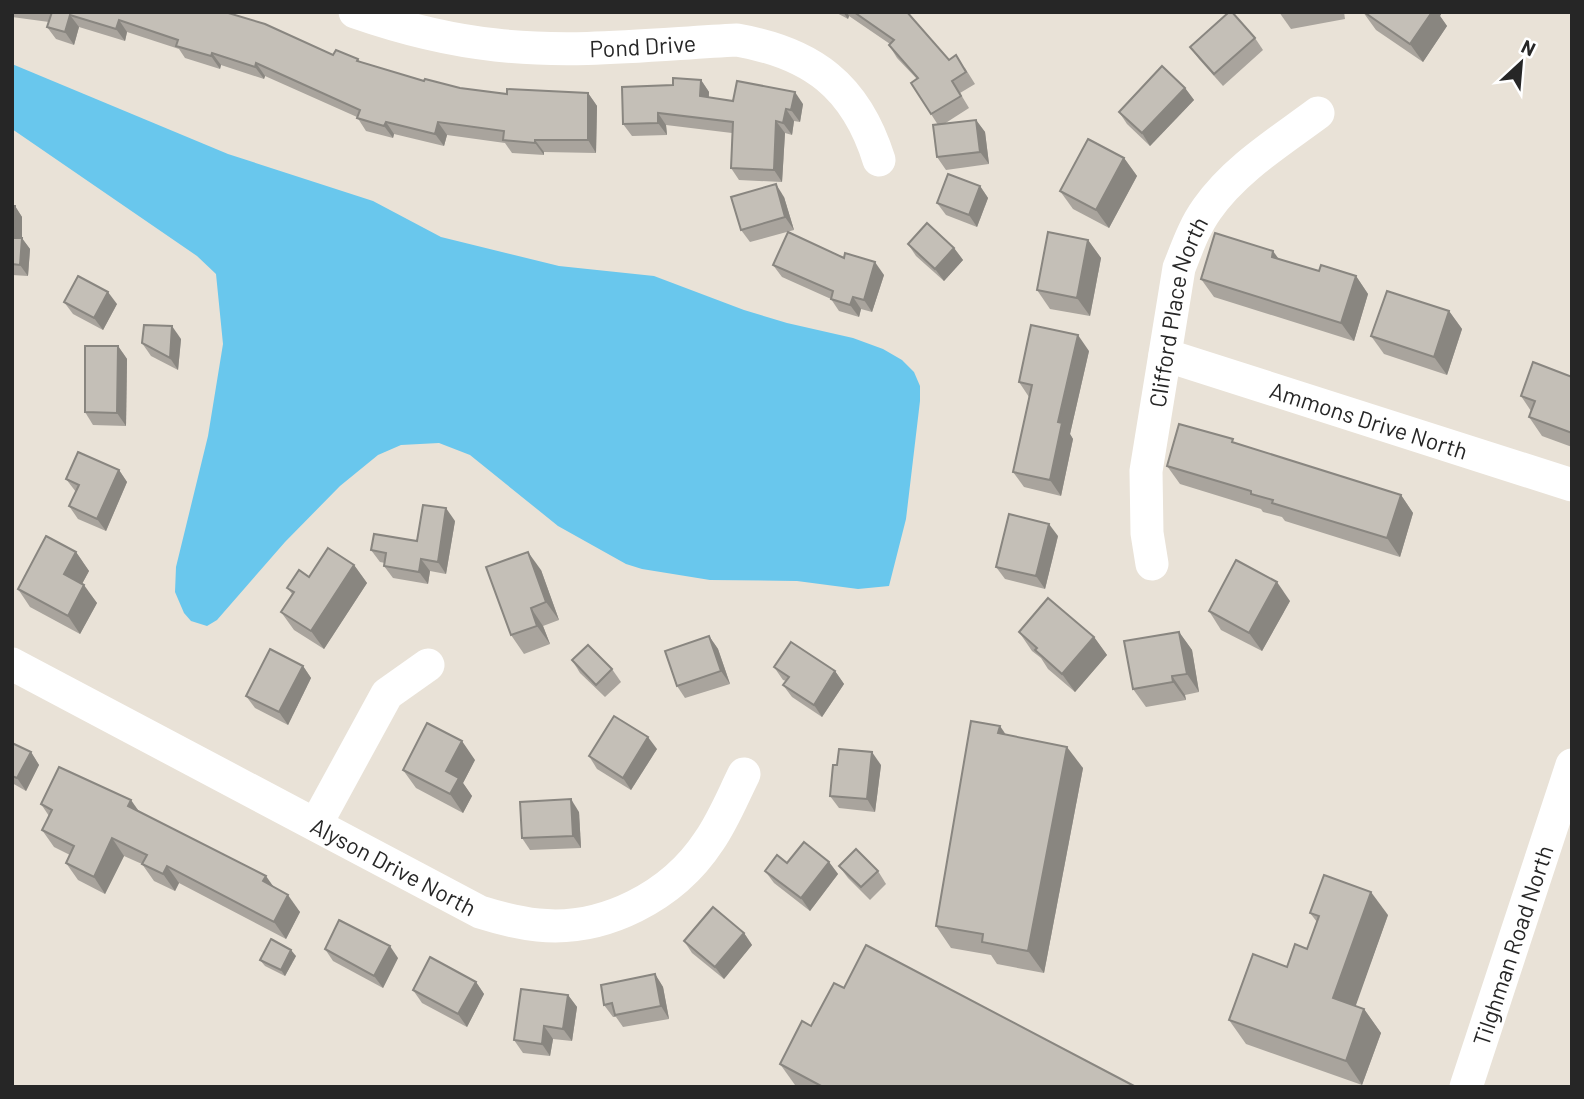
<svg xmlns="http://www.w3.org/2000/svg" width="1584" height="1099" font-family="Barlow,sans-serif">
<style>
.water{fill:#69c7ed}
.lines{fill:none;stroke-linecap:round;stroke-linejoin:round}
.minor{stroke:#fff;stroke-width:33}
.wall{fill:#a9a49d}
.shaded-wall{fill:#898680}
.building{fill:#c4bfb7;stroke:#898680;stroke-width:2}
.labels{text-anchor:middle;dominant-baseline:central;stroke-width:7;stroke-linejoin:round;paint-order:stroke}
.street-label{font-size:23px;fill:#262626;stroke:#fff}
</style>
<rect width="100%" height="100%" fill="#e9e2d7"/>
<!-- water -->
<polygon class="water" points="12,64 228,154 373,201 441,237 559,266 654,276 744,310 787,323 853,338 883,349 902,360 914,372 920,386 920,401 906,519 889,586 858,589 797,581 710,580 642,569 626,564 558,526 470,455 439,443 401,445 378,455 340,486 285,542 217,620 207,626 191,621 184,613 175,592 176,567 208,436 223,344 216,274 197,256 12,129"/>
<g class="lines">
<!-- minor -->
<g class="minor">
<path id="s1" d="M355 12C401 28 448 40 496 45 575 54 657 44 737 40 812 53 856 86 879 160"/>
<path id="s2" d="M1165 355 1572 485"/>
<path id="s3" d="M1152 564 1147 533 1146 471 1179 268C1187 248 1194 227 1207 209 1235 169 1279 142 1318 113"/>
<path id="s4" d="M12 664 480 912C499 918 518 923 538 925 604 932 673 896 709 841 723 821 733 796 744 774"/>
<polyline points="316,824 387,694 428,665"/>
<path id="s5" d="M1466 1087 1572 765"/>
</g>
</g>
<!-- wall -->
<g class="wall">
<polygon points="12,12 225,12 333,55 358,59 360,62 424,81 460,88 507,94 588,93 597,106 596,153 544,152 544,155 512,153 505,143 447,135 444,146 394,134 393,138 366,131 357,117 265,76 264,79 221,65 220,69 185,58 179,49 127,32 125,41 79,27 74,45 56,39 47,27 49,22 12,17"/>
<polygon points="835,12 912,12 909,15 949,60 965,68 975,84 960,93 969,108 944,124 976,120 985,132 989,164 946,170 937,157 938,125 931,114 917,79 897,58 889,45 890,44 849,16 848,19"/>
<polygon points="1279,12 1344,12 1345,19 1291,29"/>
<polygon points="1363,12 1441,14 1440,16 1447,26 1423,62 1376,30"/>
<polygon points="1255,38 1263,50 1223,86 1199,59 1190,47"/>
<polygon points="701,80 709,92 709,98 733,101 803,104 800,122 794,121 792,135 785,133 782,182 739,180 731,168 732,133 666,125 667,135 632,136 623,124 673,85"/>
<polygon points="1185,88 1194,100 1150,146 1127,124 1119,112"/>
<polygon points="1124,158 1137,176 1109,228 1073,209 1060,191"/>
<polygon points="980,186 988,198 977,227 946,215 937,203"/>
<polygon points="784,197 794,230 750,242 741,230"/>
<polygon points="12,206 15,206 22,217 22,239 30,249 28,276 12,275"/>
<polygon points="1088,240 1101,258 1090,316 1050,309 1037,290"/>
<polygon points="908,244 954,248 963,260 944,281 916,256"/>
<polygon points="844,258 884,275 872,312 861,309 859,317 839,311 831,299 782,277 773,265"/>
<polygon points="1280,260 1319,271 1356,276 1368,294 1354,341 1214,297 1201,279"/>
<polygon points="64,302 117,304 103,330 73,314"/>
<polygon points="1449,311 1462,329 1447,375 1384,354 1371,336"/>
<polygon points="181,339 178,370 151,356 142,343"/>
<polygon points="118,346 127,359 126,426 93,425 85,412"/>
<polygon points="1089,351 1070,434 1073,439 1061,496 1024,487 1013,472 1029,397 1019,382"/>
<polygon points="1572,377 1572,447 1542,436 1529,417 1531,411 1521,396"/>
<polygon points="1236,443 1401,495 1413,513 1400,557 1285,521 1282,517 1263,512 1261,509 1180,484 1167,466"/>
<polygon points="119,470 127,482 106,531 78,519 69,506 76,492 66,479"/>
<polygon points="455,521 446,574 430,571 428,584 393,578 384,566 385,563 380,562 371,550 417,541"/>
<polygon points="1058,536 1045,589 1005,579 996,567"/>
<polygon points="76,552 89,571 82,584 97,603 80,634 30,607 18,589"/>
<polygon points="354,565 367,583 324,649 294,630 281,612 293,595 287,588 309,577"/>
<polygon points="541,570 559,620 543,626 550,644 524,654 511,635"/>
<polygon points="1290,601 1262,651 1221,630 1209,611"/>
<polygon points="1019,632 1094,637 1107,655 1075,692 1048,669 1041,658 1032,651"/>
<polygon points="1179,632 1192,650 1199,692 1185,695 1186,700 1146,707 1133,689"/>
<polygon points="709,636 718,649 730,684 685,698 677,686"/>
<polygon points="572,660 612,669 621,682 605,697 580,673"/>
<polygon points="303,666 311,678 288,725 255,708 246,696"/>
<polygon points="774,667 835,671 844,684 822,717 792,697 783,685 786,681 783,680"/>
<polygon points="1006,735 1083,768 1044,973 997,964 991,955 951,948 936,926"/>
<polygon points="12,743 31,752 39,765 26,791 12,783"/>
<polygon points="657,749 631,790 597,769 589,756"/>
<polygon points="475,760 463,783 472,796 463,813 416,788 403,770"/>
<polygon points="881,765 875,812 839,808 830,796"/>
<polygon points="41,804 140,812 273,887 300,912 286,939 179,883 175,891 154,881 142,864 124,856 105,894 78,880 66,863 70,855 54,847 42,830 49,816"/>
<polygon points="579,812 581,848 530,850 522,838"/>
<polygon points="829,862 838,874 810,911 774,883 765,871 787,863"/>
<polygon points="839,866 878,871 886,884 870,900 848,878"/>
<polygon points="1310,913 1388,915 1355,1006 1364,1009 1381,1033 1362,1085 1246,1044 1229,1020 1307,949 1317,922"/>
<polygon points="744,933 752,945 724,979 692,953 684,941"/>
<polygon points="325,949 398,958 383,988 333,961"/>
<polygon points="296,956 285,976 265,966 260,960"/>
<polygon points="655,974 663,987 669,1019 623,1027 616,1017 613,1017 604,1005"/>
<polygon points="476,982 484,994 467,1027 422,1003 413,990"/>
<polygon points="568,995 577,1007 572,1041 553,1039 550,1056 523,1053 514,1040"/>
<polygon points="811,1026 1136,1087 798,1087 795,1085 780,1064"/>
</g>
<!-- shaded-wall -->
<g class="shaded-wall">
<polygon points="843,12 847,12 849,16 848,19"/>
<polygon points="1432,12 1439,12 1441,14 1440,16 1447,26 1423,62 1410,44"/>
<polygon points="70,15 79,27 74,45 65,32"/>
<polygon points="119,20 127,32 125,41 116,29"/>
<polygon points="212,53 221,65 220,69 211,56"/>
<polygon points="256,63 265,76 264,79 255,67"/>
<polygon points="701,80 709,92 708,108 700,96"/>
<polygon points="1185,88 1194,100 1150,146 1142,133"/>
<polygon points="795,92 803,104 800,122 791,110"/>
<polygon points="588,93 597,106 596,153 588,140"/>
<polygon points="786,109 794,121 792,135 783,123"/>
<polygon points="658,113 666,125 667,135 658,123"/>
<polygon points="976,120 985,132 989,164 980,152"/>
<polygon points="776,121 785,133 782,182 774,170"/>
<polygon points="386,122 394,134 393,138 384,126"/>
<polygon points="438,122 447,135 444,146 435,134"/>
<polygon points="535,140 544,152 544,155 535,143"/>
<polygon points="1124,158 1137,176 1109,228 1096,210"/>
<polygon points="776,184 784,197 794,230 785,217"/>
<polygon points="980,186 988,198 977,227 969,215"/>
<polygon points="15,206 22,217 22,238 30,249 28,276 20,265 14,238"/>
<polygon points="1088,240 1101,258 1090,316 1077,298"/>
<polygon points="954,248 963,260 944,281 935,269"/>
<polygon points="1273,251 1286,269 1272,257"/>
<polygon points="875,262 884,275 872,312 864,300"/>
<polygon points="1356,276 1368,294 1354,341 1341,323"/>
<polygon points="108,292 117,304 103,330 94,318"/>
<polygon points="853,297 861,309 859,317 850,305"/>
<polygon points="1449,311 1462,329 1447,375 1434,357"/>
<polygon points="172,326 181,339 178,370 170,358"/>
<polygon points="1078,335 1089,351 1070,434 1073,439 1061,496 1050,480 1058,422"/>
<polygon points="118,346 127,359 126,426 117,413"/>
<polygon points="119,470 127,482 106,531 97,519"/>
<polygon points="1401,495 1413,513 1400,557 1387,538"/>
<polygon points="446,508 455,521 446,574 438,562"/>
<polygon points="1049,524 1058,536 1045,589 1036,576"/>
<polygon points="76,552 89,571 77,593 64,574"/>
<polygon points="528,552 541,570 559,620 546,602"/>
<polygon points="421,559 430,571 428,584 419,572"/>
<polygon points="354,565 367,583 324,649 311,631"/>
<polygon points="1277,582 1290,601 1262,651 1249,633"/>
<polygon points="84,585 97,603 80,634 68,616"/>
<polygon points="531,608 543,626 550,644 537,626"/>
<polygon points="1179,632 1192,650 1199,692 1187,674"/>
<polygon points="709,636 718,649 730,684 721,671"/>
<polygon points="1094,637 1107,655 1075,692 1062,674"/>
<polygon points="303,666 311,678 288,725 279,712"/>
<polygon points="835,671 844,684 822,717 814,705"/>
<polygon points="1172,676 1185,695 1186,700 1173,682"/>
<polygon points="1000,726 1015,748 998,733"/>
<polygon points="648,737 657,749 631,790 623,778"/>
<polygon points="462,741 475,760 463,783 472,796 463,813 450,794 446,771"/>
<polygon points="1067,747 1083,768 1044,973 1028,951"/>
<polygon points="31,752 39,765 26,791 17,778"/>
<polygon points="872,752 881,765 875,812 867,799"/>
<polygon points="571,799 579,812 581,848 573,836"/>
<polygon points="131,800 143,817 128,806"/>
<polygon points="112,838 124,856 105,894 94,877"/>
<polygon points="829,862 838,874 810,911 801,898"/>
<polygon points="167,866 179,883 175,891 163,874"/>
<polygon points="266,876 278,893 263,881"/>
<polygon points="1371,892 1388,915 1350,1022 1333,998"/>
<polygon points="288,895 300,912 286,939 274,922"/>
<polygon points="744,933 752,945 724,979 715,967"/>
<polygon points="390,946 398,958 383,988 374,976"/>
<polygon points="291,950 296,956 285,976 281,970"/>
<polygon points="655,974 663,987 669,1019 661,1006"/>
<polygon points="476,982 484,994 467,1027 458,1014"/>
<polygon points="568,995 577,1007 572,1041 563,1029"/>
<polygon points="1364,1009 1381,1033 1362,1085 1346,1061"/>
<polygon points="544,1026 553,1039 550,1056 542,1044"/>
</g>
<!-- building -->
<g class="building">
<polygon points="52,12 225,12 265,24 333,55 336,50 358,59 357,61 424,81 425,79 460,88 507,94 507,89 588,93 588,140 535,140 535,143 503,140 504,131 438,122 435,134 386,122 384,126 357,118 360,110 256,63 255,67 212,53 211,56 176,46 178,40 119,20 116,29 70,15 65,32 47,27"/>
<polygon points="854,12 907,12 949,60 956,55 966,72 952,81 961,96 931,114 911,83 918,78 889,45 894,40"/>
<polygon points="1229,12 1232,12 1255,38 1214,74 1190,47"/>
<polygon points="1364,12 1432,12 1410,44"/>
<polygon points="1162,66 1185,88 1142,133 1119,112"/>
<polygon points="673,78 701,80 700,96 733,101 737,81 795,92 791,110 786,109 783,123 776,121 774,170 731,168 733,122 658,113 658,123 623,124 622,87 673,85"/>
<polygon points="976,120 980,152 937,157 933,125"/>
<polygon points="1088,139 1124,158 1096,210 1060,191"/>
<polygon points="948,174 980,186 969,215 937,203"/>
<polygon points="776,184 785,217 741,230 731,197"/>
<polygon points="12,206 15,206 14,238 22,238 20,265 12,264"/>
<polygon points="927,223 954,248 935,269 908,244"/>
<polygon points="788,232 844,258 845,253 875,262 864,300 853,297 850,305 831,299 833,291 773,265"/>
<polygon points="1048,232 1088,240 1077,298 1037,290"/>
<polygon points="1215,233 1273,251 1272,257 1319,271 1321,265 1356,276 1341,323 1201,279"/>
<polygon points="78,276 108,292 94,318 64,302"/>
<polygon points="1387,291 1449,311 1434,357 1371,336"/>
<polygon points="144,325 172,326 170,358 142,343"/>
<polygon points="1031,325 1078,335 1058,422 1062,423 1050,480 1013,472 1032,385 1019,382"/>
<polygon points="85,346 118,346 117,413 85,412"/>
<polygon points="1533,362 1572,377 1572,433 1529,417 1535,401 1521,396"/>
<polygon points="1179,424 1233,439 1232,442 1401,495 1387,538 1272,503 1273,500 1251,494 1251,491 1167,466"/>
<polygon points="78,452 119,470 97,519 69,506 79,485 66,479"/>
<polygon points="423,505 446,508 438,562 421,559 419,572 384,566 386,553 371,550 374,534 417,541"/>
<polygon points="1009,514 1049,524 1036,576 996,567"/>
<polygon points="46,536 76,552 64,574 84,585 68,616 18,589"/>
<polygon points="328,548 354,565 311,631 281,612 294,592 287,588 299,570 309,577"/>
<polygon points="528,552 546,602 531,608 537,626 511,635 486,567"/>
<polygon points="1236,560 1277,582 1249,633 1209,611"/>
<polygon points="1048,598 1094,637 1062,674 1035,650 1037,648 1019,632"/>
<polygon points="1179,632 1187,674 1172,676 1173,682 1133,689 1124,641"/>
<polygon points="709,636 721,671 677,686 665,651"/>
<polygon points="791,642 835,671 814,705 783,685 789,677 774,667"/>
<polygon points="588,645 612,669 596,685 572,660"/>
<polygon points="270,649 303,666 279,712 246,696"/>
<polygon points="614,716 648,737 623,778 589,756"/>
<polygon points="971,721 1000,726 998,733 1067,747 1028,951 982,942 983,934 936,926"/>
<polygon points="427,723 462,741 446,771 459,778 450,794 403,770"/>
<polygon points="12,743 31,752 17,778 12,776"/>
<polygon points="839,749 872,752 867,799 830,796 833,765 837,765"/>
<polygon points="59,767 131,800 128,806 266,876 263,881 288,895 274,922 167,866 163,874 142,864 147,855 112,838 94,877 66,863 74,846 42,830 52,810 41,804"/>
<polygon points="571,799 573,836 522,838 520,802"/>
<polygon points="804,842 829,862 801,898 765,871 777,855 787,863"/>
<polygon points="856,849 878,871 861,887 839,866"/>
<polygon points="1324,875 1371,892 1333,998 1364,1009 1346,1061 1229,1020 1253,954 1287,967 1295,944 1307,949 1319,916 1310,913"/>
<polygon points="713,907 744,933 715,967 684,941"/>
<polygon points="339,920 390,946 374,976 325,949"/>
<polygon points="271,939 291,950 281,970 260,960"/>
<polygon points="866,945 1136,1087 823,1087 780,1064 802,1021 811,1026 834,983 844,988"/>
<polygon points="430,957 476,982 458,1014 413,990"/>
<polygon points="655,974 661,1006 615,1015 612,1003 604,1005 601,985"/>
<polygon points="521,989 568,995 563,1029 544,1026 542,1044 514,1040"/>
</g>
<g class="labels">
<!-- street labels -->
<g class="street-label">
<text stroke="none"><textPath href="#s1" startOffset="292">Pond Drive</textPath></text>
<text stroke="none"><textPath href="#s3" startOffset="256">Clifford Place North</textPath></text>
<text stroke="none"><textPath href="#s2" startOffset="214">Ammons Drive North</textPath></text>
<text stroke="none"><textPath href="#s4" startOffset="432">Alyson Drive North</textPath></text>
<text stroke="none"><textPath href="#s5" startOffset="149">Tilghman Road North</textPath></text>
</g>
</g>
<!-- border -->
<rect width="1584" height="1099" fill="none" stroke="#262626" stroke-width="28"/>
<!-- north arrow -->
<g transform="translate(1521 63) rotate(26)" stroke="#ffffff" stroke-width="5" paint-order="stroke">
<path d="M0-5L12 26L0 18L-12 26Z" fill="#262626"/>
<text y="-10" font-size="19" font-weight="bold" text-anchor="middle" fill="#262626">N</text>
</g>
</svg>
